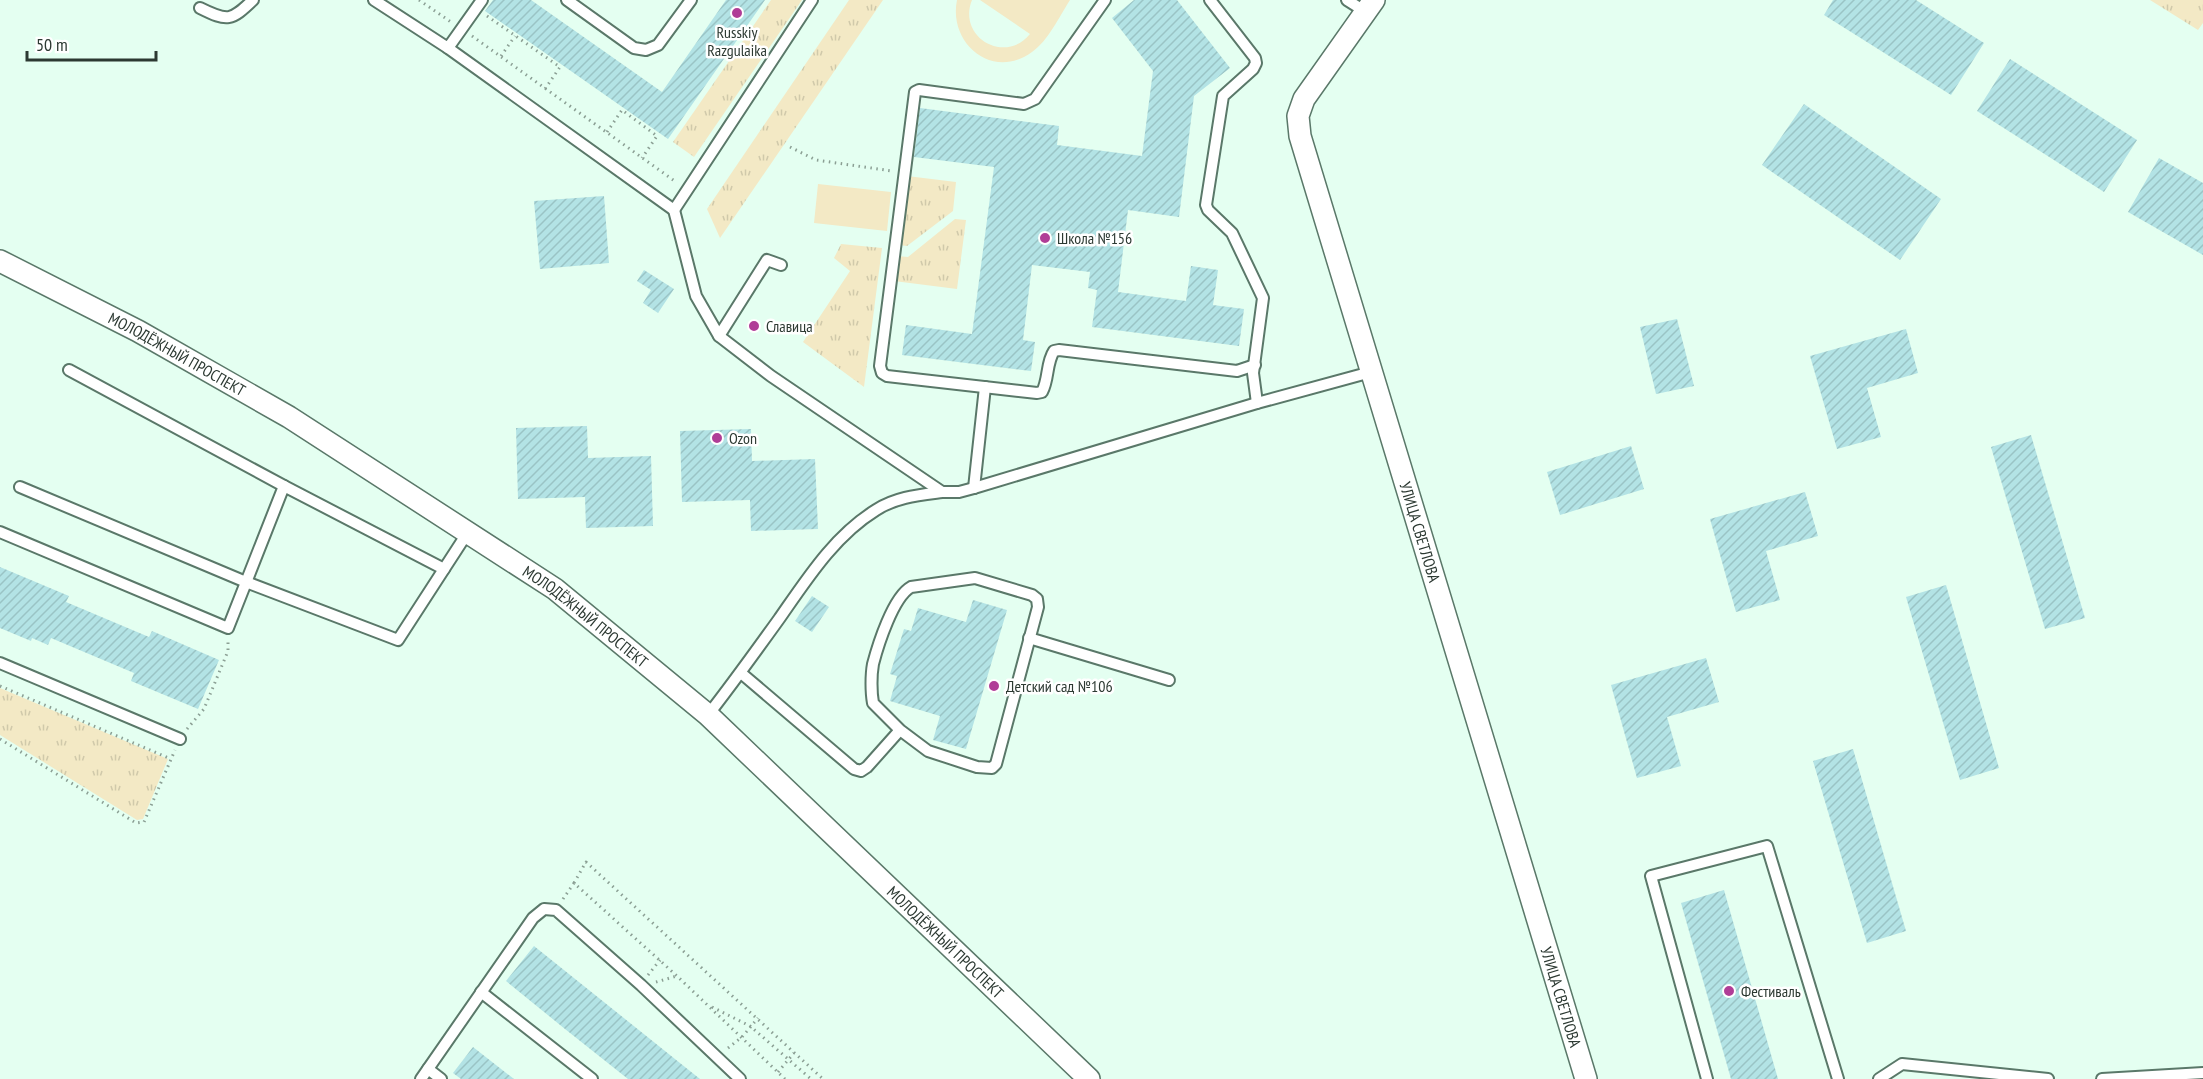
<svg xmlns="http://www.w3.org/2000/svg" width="2203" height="1079" font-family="'PT Sans Narrow',sans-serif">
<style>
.grass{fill:url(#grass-tufts)}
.pitch{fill:#f3e9c5}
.building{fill:url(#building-hatch)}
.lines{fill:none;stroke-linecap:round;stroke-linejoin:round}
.service-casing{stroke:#5a7869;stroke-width:14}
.minor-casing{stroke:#5a7869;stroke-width:24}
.path{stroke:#8b9f94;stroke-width:3;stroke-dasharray:1.5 4.5;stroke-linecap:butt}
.service{stroke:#fff;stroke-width:10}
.minor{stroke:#fff;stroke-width:21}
.poi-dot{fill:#b03d97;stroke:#fff;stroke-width:2}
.labels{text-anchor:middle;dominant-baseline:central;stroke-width:5;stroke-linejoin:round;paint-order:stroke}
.poi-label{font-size:16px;fill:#2c3932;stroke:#fff;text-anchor:start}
.street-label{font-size:16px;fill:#2c3932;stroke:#fff}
</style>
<defs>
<pattern id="grass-tufts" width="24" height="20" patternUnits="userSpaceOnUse" patternTransform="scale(1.5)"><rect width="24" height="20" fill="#f3e9c5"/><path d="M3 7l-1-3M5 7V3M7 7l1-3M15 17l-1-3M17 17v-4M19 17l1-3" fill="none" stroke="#d0c9aa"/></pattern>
<pattern id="building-hatch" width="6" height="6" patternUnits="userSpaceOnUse" patternTransform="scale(1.5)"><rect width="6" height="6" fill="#b3e3e5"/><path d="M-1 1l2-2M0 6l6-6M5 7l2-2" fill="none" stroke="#9ac4c5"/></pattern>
</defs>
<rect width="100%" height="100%" fill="#e4fff1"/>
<!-- grass -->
<g class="grass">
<polygon points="771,0 802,0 694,157 673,142"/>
<polygon points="849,0 883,0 720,238 707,209"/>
<polygon points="2150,0 2203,0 2203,23 2198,30"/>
<polygon points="907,176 956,182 953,211 907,246 899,245"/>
<polygon points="955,219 966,220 957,289 894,281 897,256 908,257"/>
<polygon points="841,244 882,248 864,387 803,342 850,271 834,258"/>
<polygon points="0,688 168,759 143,819 137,820 0,735"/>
</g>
<!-- pitch -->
<g class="pitch">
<path d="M957 0H972C957 37 1005 65 1030 34L980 0H1070C1059 17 1048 41 1032 52 993 81 948 44 957 0Z"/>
<polygon points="818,184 891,192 887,231 814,223"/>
</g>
<!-- building -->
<g class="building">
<polygon points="493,0 531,0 662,92 726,0 765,0 668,139 485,11"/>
<polygon points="1134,0 1177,0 1230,68 1194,96 1179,217 1128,210 1118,292 1186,301 1191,266 1218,270 1213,305 1244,309 1239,346 1092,327 1097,290 1088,288 1090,272 1032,265 1023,340 1035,342 1031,371 902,355 906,325 972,334 994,167 914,157 920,108 1059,126 1057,145 1142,156 1153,71 1112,18"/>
<polygon points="1833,0 1916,0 1984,43 1951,95 1824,15"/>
<polygon points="2010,59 2137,140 2104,192 1977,111"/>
<polygon points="1804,104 1941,199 1900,260 1762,165"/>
<polygon points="2159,158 2203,183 2203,255 2128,212"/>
<polygon points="604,196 609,263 540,269 534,201"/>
<polygon points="644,270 674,289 658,313 643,303 651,290 637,281"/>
<polygon points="1677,319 1694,386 1656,394 1640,327"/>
<polygon points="1906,329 1918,373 1867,388 1881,437 1837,449 1810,356"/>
<polygon points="587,426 588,458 651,456 653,526 586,528 585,497 518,499 516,428"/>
<polygon points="751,429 752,461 815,459 818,529 751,531 750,500 682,502 680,431"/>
<polygon points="2031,435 2085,618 2045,629 1991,447"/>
<polygon points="1631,446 1644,489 1560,515 1547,472"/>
<polygon points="1805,492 1818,536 1766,551 1780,600 1736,612 1710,519"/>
<polygon points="0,567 69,596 66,602 149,637 152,631 219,660 198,709 131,681 134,673 51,638 48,645 32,638 31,641 0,628"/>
<polygon points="1946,585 1999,768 1960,780 1906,597"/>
<polygon points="812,596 829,607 812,632 795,621"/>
<polygon points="973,600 1007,610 966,749 933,740 940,716 890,701 897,676 890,674 904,629 911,631 918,608 966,622"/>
<polygon points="1706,658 1719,702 1667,717 1681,766 1637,778 1611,685"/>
<polygon points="1853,749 1906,931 1867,943 1813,761"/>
<polygon points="1724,890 1778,1079 1731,1079 1681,903"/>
<polygon points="534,946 680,1063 700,1079 628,1079 565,1029 506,981"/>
<polygon points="473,1047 514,1079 461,1079 453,1073"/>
</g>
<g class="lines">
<!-- service casing -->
<g class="service-casing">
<g id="service">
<polyline points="374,0 448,48 482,0"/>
<polyline points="567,0 634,48 646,50 658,45 691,0"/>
<path d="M1105 0 1035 99 1024 104 919 90 915 92 880 366 882 373 887 376 1037 393 1042 392C1049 379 1046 363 1054 351L1059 350 1237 371 1255 365"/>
<polyline points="1210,0 1255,58 1256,63 1253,69 1223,96 1206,205 1208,210 1232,233 1263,298 1253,373 1257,403"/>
<polyline points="1347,0 1366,12"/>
<path d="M200 8C228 22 231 21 253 0"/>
<polyline points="448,48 674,210 812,0"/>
<polyline points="674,210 696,296 719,336 771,376 942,492 959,492 974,488 1257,403 1371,372"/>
<polyline points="719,336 767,260 781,265"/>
<polyline points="69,370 284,486"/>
<polyline points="20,487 246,582 398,640 444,569"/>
<polyline points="974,488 985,387"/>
<polyline points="0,532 228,628 284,486 444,569 468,532"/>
<polyline points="1029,638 1169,680"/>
<polyline points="0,663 180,739"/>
<path d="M741 673 854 769 861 771 867 767 900 730 928 751 977 767 992 768 996 764 1038 607 1037 599 1032 595 975 578 911 587C893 597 878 645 873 664 871 675 871 692 873 703L900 730"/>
<path d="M708 715C733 683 756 651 779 619 807 579 834 536 876 510 896 497 919 495 942 492"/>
<polyline points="481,992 592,1079"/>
<polyline points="428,1069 441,1079"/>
<polyline points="421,1079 533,918 544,909 556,910 641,985 740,1079"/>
<polyline points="1707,1079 1651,876 1767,846 1838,1079"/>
<polyline points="1879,1079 1902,1064 2048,1079"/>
<polyline points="2102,1079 2203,1073"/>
</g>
</g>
<!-- minor casing -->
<g class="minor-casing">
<g id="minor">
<path id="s1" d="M1374 0 1304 99 1298 116 1300 136 1586 1079"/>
<path id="s2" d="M0 261 138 331 289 417 555 589 708 715 1089 1079"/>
</g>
</g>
<!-- path -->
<g class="path">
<polyline points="419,0 451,22"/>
<polyline points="487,16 560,67 545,89"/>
<polyline points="472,36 676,182"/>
<polyline points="501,56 515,36"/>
<polyline points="607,132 622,110 657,136 642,158"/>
<polyline points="790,147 816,160 892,171"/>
<polyline points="0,686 171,759"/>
<polyline points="187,729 204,709 228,651 228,641"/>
<polyline points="0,739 136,823 144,822 175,750"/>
<polyline points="574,883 586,862 823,1079"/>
<polyline points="563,899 574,883 677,976 785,1079"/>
<polyline points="648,975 660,960"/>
<polyline points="656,982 677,976"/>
<polyline points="712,1007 750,1026 811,1079"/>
<polyline points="728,1048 742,1037 758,1018"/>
<polyline points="778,1072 794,1053"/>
</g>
<!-- service -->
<use href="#service" class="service"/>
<!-- minor -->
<use href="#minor" class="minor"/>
</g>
<!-- markers -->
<g class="poi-dot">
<circle cx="737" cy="13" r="6"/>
<circle cx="1045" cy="238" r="6"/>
<circle cx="754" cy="326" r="6"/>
<circle cx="717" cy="438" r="6"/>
<circle cx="994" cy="686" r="6"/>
<circle cx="1729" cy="991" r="6"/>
</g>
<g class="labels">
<!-- poi labels -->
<g class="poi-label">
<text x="737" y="32" text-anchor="middle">Russkiy<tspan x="737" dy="18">Razgulaika</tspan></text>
<text x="1057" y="238">Школа №156</text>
<text x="766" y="326">Славица</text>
<text x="729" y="438">Ozon</text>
<text x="1006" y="686">Детский сад №106</text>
<text x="1741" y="991">Фестиваль</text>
</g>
<!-- street labels -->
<g class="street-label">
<text stroke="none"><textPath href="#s2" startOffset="200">МОЛОДЁЖНЫЙ ПРОСПЕКТ</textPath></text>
<text stroke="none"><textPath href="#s1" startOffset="573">УЛИЦА СВЕТЛОВА</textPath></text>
<text stroke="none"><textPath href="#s2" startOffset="686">МОЛОДЁЖНЫЙ ПРОСПЕКТ</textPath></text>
<text stroke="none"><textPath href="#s2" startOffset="1172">МОЛОДЁЖНЫЙ ПРОСПЕКТ</textPath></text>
<text stroke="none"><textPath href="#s1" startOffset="1059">УЛИЦА СВЕТЛОВА</textPath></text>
</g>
</g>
<!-- scale -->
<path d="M27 51v9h129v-9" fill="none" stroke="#2c3932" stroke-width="3"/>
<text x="36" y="51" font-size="18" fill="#2c3932" stroke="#ffffff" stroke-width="4.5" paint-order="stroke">50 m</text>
</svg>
